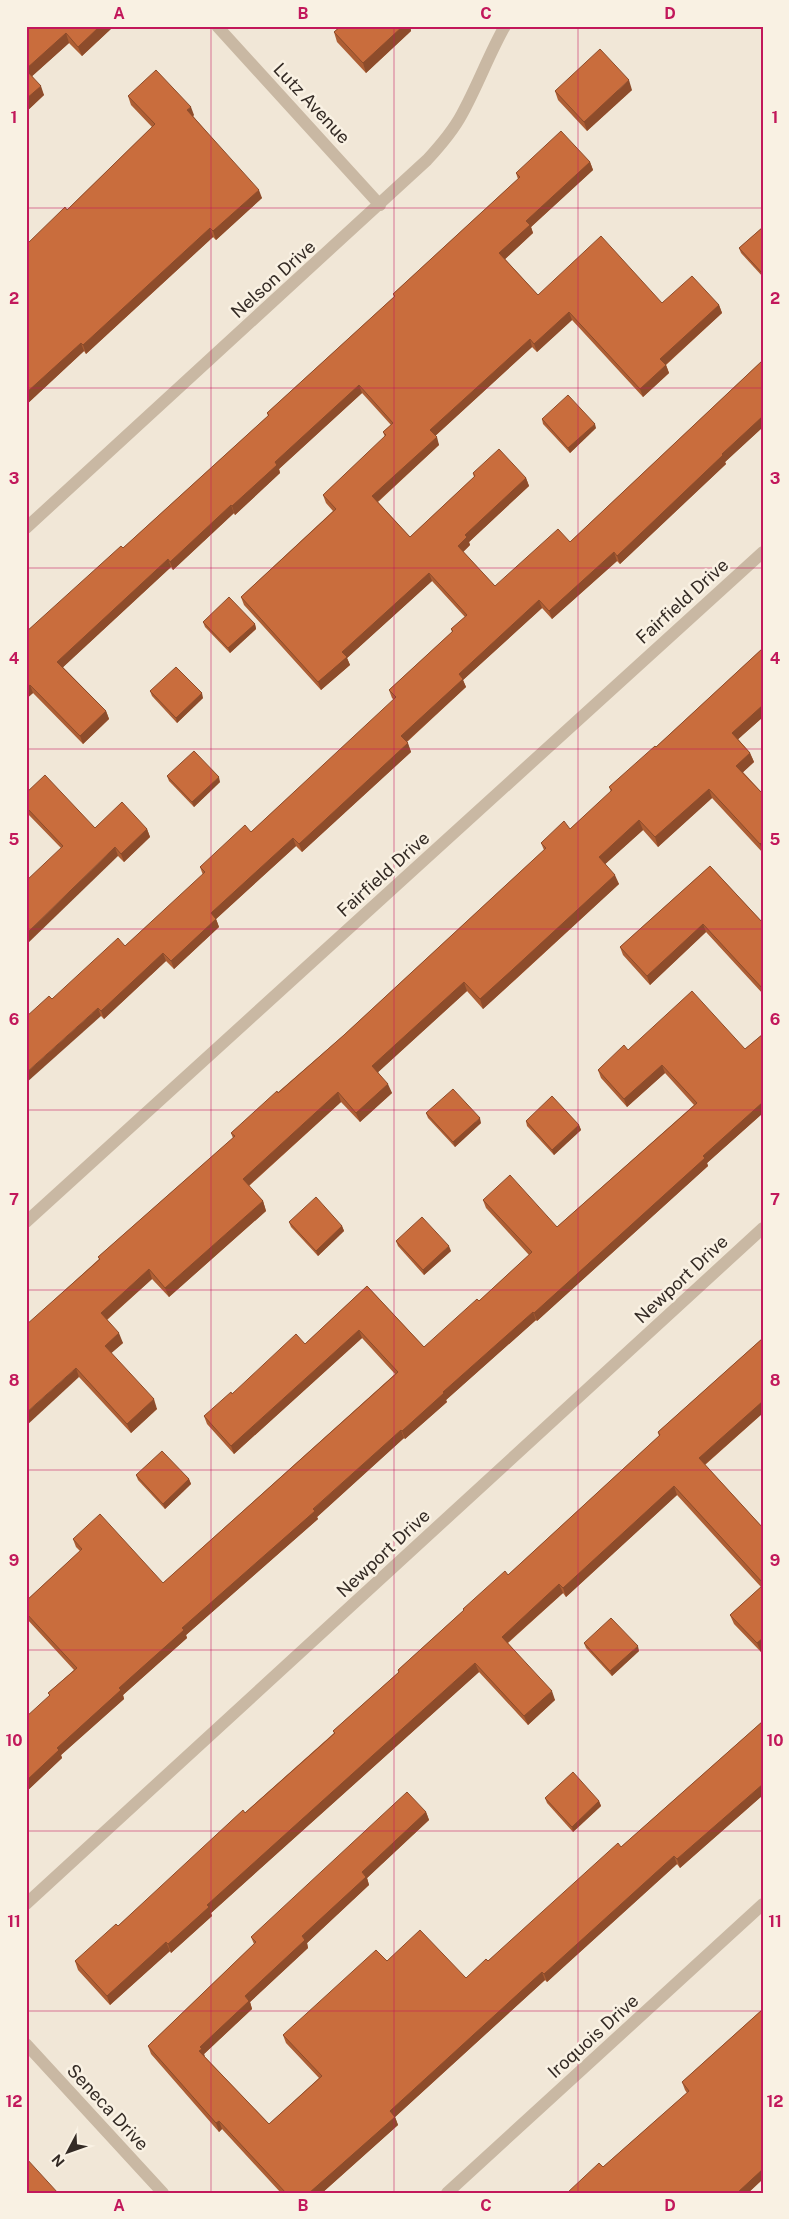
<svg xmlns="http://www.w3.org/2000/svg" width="789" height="2219" font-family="'Public Sans',sans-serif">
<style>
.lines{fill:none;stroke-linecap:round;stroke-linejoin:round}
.street{stroke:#c9b8a3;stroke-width:12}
.wall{fill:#ad5e34}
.shaded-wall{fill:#8d4c2b}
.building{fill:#c96d3d;stroke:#8d4c2b}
.grid{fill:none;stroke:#c2185b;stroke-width:1;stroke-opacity:0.55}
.labels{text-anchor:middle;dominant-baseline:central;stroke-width:5;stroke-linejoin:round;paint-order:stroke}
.street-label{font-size:18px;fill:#342b25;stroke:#f9f1e3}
.neatline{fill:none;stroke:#c2185b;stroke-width:2}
.grid-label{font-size:16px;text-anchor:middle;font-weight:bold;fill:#c2185b}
</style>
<rect width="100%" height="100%" fill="#f1e7d7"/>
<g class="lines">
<!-- street -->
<g class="street">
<polyline points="217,26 380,205"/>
<path d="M26 528 427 160C440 146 453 131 462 114 478 85 489 54 505 26"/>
<polyline points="26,1222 763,552"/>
<polyline points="26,1904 763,1228"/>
<polyline points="26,2044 163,2193"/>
<polyline points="447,2193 763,1904"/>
</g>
</g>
<!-- wall -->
<g class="wall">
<polygon points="26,26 113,27 82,56 69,43 32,76 44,95 26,112"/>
<polygon points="341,26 410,26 411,31 366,73 337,42 334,32"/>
<polygon points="632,90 587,131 558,100 555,91"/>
<polygon points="128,96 194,115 193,116 262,198 216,240 213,237 86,354 84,351 26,405 26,245 67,210 152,127 131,105"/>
<polygon points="590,162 593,170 531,227 533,233 505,259 538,295 662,303 719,305 722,313 666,365 669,373 643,397 572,320 537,352 532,347 435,436 439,445 378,502 410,537 474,477 473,473 526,478 529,486 469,542 470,545 463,552 495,586 570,542 763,360 763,427 725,462 726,464 620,564 617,561 552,619 542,608 463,680 466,687 407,742 411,752 302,852 296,846 216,919 219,927 174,969 166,961 104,1019 101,1016 52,999 125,946 203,875 200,867 251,832 394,700 392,698 389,690 452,632 451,629 465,617 432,581 347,658 350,665 321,690 244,605 241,597 333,511 326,503 323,495 385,437 383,432 391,425 362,393 279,469 280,473 235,515 234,513 173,570 171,567 63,667 106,711 109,719 83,744 33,693 26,699 26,632 123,548 268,416 267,413 394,297 393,294 518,179 516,173"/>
<polygon points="763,227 763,277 741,253 739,248"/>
<polygon points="542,419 596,428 570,453 543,424"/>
<polygon points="203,622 255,624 256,629 230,653 205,627"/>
<polygon points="763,648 763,717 738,739 750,753 754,762 743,772 763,794 763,853 712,798 658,847 643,830 605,864 619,884 515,980 483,1009 467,991 378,1072 392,1093 360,1122 341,1102 249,1186 263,1201 266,1211 169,1297 152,1279 107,1320 123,1343 111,1353 157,1409 131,1433 79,1377 27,1325 99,1259 98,1257 233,1138 231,1133 344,1035 544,850 541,843 570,829 611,792 609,787 656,747"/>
<polygon points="150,691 203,698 177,723 152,696"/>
<polygon points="167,776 220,782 194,807 169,781"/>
<polygon points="26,793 95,828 147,829 150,837 124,862 118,856 61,848 26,812"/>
<polygon points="710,866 763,923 763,994 706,932 650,985 623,955 620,947"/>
<polygon points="763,1034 763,1113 707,1163 708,1166 537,1321 536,1320 446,1400 447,1402 405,1439 404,1438 317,1517 318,1519 186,1635 187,1638 123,1695 124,1699 61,1755 62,1758 26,1792 50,1696 48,1693 74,1670 26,1618 26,1601 80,1551 76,1547 73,1539 163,1583 395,1374 362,1338 234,1454 207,1424 204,1416 232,1394 305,1344 367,1286 424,1347 479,1301 529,1255 486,1208 483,1200 557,1227 694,1105 665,1073 627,1107 601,1078 598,1070 628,1050 745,1049"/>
<polygon points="426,1113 481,1123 455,1147 428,1118"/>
<polygon points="526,1121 579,1125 581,1130 554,1155 527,1126"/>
<polygon points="289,1222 342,1226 344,1231 318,1256 291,1227"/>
<polygon points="396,1241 451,1251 424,1275 398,1246"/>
<polygon points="763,1338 763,1413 705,1465 763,1528 763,1650 761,1652 734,1624 730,1615 761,1587 677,1495 566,1597 563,1593 508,1643 555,1700 528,1725 479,1672 211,1913 212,1916 171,1953 170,1951 110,2005 78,1970 75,1961 118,1926 334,1733 333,1731 399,1672 398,1670 464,1610 463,1609 508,1575 659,1436 658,1432"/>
<polygon points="136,1475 189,1479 191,1484 165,1509 138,1480"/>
<polygon points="584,1643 639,1651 612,1676 586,1648"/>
<polygon points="763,1721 763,1795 680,1868 677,1864 547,1982 545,1980 395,2117 398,2125 322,2193 281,2193 222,2129 219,2132 151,2054 148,2046 254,1944 251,1937 426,1812 429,1820 367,1878 369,1885 307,1943 308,1948 250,2002 252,2009 204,2054 205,2057 269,2124 319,2078 286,2043 283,2035 387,1961 466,1978 488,1961 621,1847"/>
<polygon points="545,1798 599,1801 601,1806 573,1832 547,1803"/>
<polygon points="763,2009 763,2179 748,2193 603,2167 687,2093 685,2090 682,2082"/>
</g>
<!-- shaded-wall -->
<g class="shaded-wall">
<polygon points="100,26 113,26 113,27 82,56 78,47"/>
<polygon points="403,26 410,26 411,31 366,73 363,63"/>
<polygon points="66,33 69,43 29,79 26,69"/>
<polygon points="629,80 632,90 587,131 584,122"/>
<polygon points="41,86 44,95 26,112 26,99"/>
<polygon points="191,107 194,115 190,119 187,110"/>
<polygon points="590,162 593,170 531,227 533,233 502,262 499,253 526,221"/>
<polygon points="259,190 262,198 216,240 213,231"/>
<polygon points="210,228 213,237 86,354 83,345"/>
<polygon points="719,305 722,313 663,367 660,359"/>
<polygon points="569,312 572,320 537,352 534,344"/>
<polygon points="530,339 532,347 433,438 430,430"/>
<polygon points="81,343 84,351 26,405 26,393"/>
<polygon points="666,365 669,373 643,397 640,389"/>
<polygon points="359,385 362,393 279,469 280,473 235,515 232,506 275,462"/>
<polygon points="763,416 763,427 725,462 726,464 620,564 617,556 722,454"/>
<polygon points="595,424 596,428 570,453 568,448"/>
<polygon points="437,437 439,445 375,504 372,496"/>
<polygon points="526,478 529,486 469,542 470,545 461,554 458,546 465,535"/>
<polygon points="231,505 234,513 173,570 170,562"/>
<polygon points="614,552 617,561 552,619 549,611"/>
<polygon points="168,559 171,567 60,670 57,662"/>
<polygon points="429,573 432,581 347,658 350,665 321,690 318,682 342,652"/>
<polygon points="539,600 542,608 463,680 466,687 404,744 401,736 459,674"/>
<polygon points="255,624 256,629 230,653 228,648"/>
<polygon points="30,685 33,693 26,699 26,688"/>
<polygon points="202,693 203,698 177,723 176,718"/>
<polygon points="763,705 763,717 735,742 732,733"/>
<polygon points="106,711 109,719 83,744 80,736"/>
<polygon points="408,743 411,752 302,852 299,844"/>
<polygon points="750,753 754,762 740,775 736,766"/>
<polygon points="219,777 220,782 194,807 192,802"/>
<polygon points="709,789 712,798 658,847 655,837"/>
<polygon points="639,820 643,830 602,867 599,857"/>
<polygon points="147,829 150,837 124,862 121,854"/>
<polygon points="293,838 296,846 216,919 219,927 174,969 171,961 211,913"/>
<polygon points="763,841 763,852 760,844"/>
<polygon points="115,847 118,856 26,945 26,934"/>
<polygon points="615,875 619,884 483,1009 480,999"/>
<polygon points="703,924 706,932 650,985 647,976"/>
<polygon points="163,953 166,961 104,1019 101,1011"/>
<polygon points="464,982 467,991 375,1075 372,1066"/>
<polygon points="98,1008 101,1016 26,1083 26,1073"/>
<polygon points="662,1065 665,1073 627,1107 624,1099"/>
<polygon points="388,1084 392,1093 360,1122 356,1113"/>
<polygon points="338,1092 341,1102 246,1188 243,1179"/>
<polygon points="763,1102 763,1113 707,1163 708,1166 537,1321 534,1313 703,1156"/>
<polygon points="480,1118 481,1123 455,1147 453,1142"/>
<polygon points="579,1125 581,1130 554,1155 552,1150"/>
<polygon points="263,1201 266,1211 169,1297 165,1288"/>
<polygon points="342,1226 344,1231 318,1256 316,1251"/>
<polygon points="449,1246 451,1251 424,1275 423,1270"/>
<polygon points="149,1269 152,1279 104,1322 101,1313"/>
<polygon points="533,1312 536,1320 446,1400 447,1402 405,1439 402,1431 443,1392"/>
<polygon points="359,1330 362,1338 234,1454 231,1446"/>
<polygon points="119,1333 123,1343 108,1356 105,1346"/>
<polygon points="76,1368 79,1377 26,1426 26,1413"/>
<polygon points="154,1399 157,1409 131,1433 127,1424"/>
<polygon points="763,1401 763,1413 702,1467 699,1458"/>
<polygon points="401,1430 404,1438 317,1517 318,1519 186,1635 187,1638 123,1695 124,1699 61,1755 62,1758 26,1792 26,1781 57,1748 119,1688 182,1628"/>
<polygon points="189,1479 191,1484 165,1509 163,1504"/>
<polygon points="674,1486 677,1495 566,1597 563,1588"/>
<polygon points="559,1584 563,1593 505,1645 502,1637"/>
<polygon points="763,1638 763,1650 761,1652 757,1643"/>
<polygon points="638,1646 639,1651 612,1676 610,1671"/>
<polygon points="475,1663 479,1672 211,1913 212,1916 171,1953 168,1944 207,1905"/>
<polygon points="552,1691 555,1700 528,1725 524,1716"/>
<polygon points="763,1784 763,1795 680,1868 677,1859"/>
<polygon points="599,1801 601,1806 573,1832 572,1827"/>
<polygon points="426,1812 429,1820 367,1878 369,1885 307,1943 308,1948 250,2002 252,2009 204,2054 205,2057 199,2051 200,2047 245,1996 302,1936 362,1872"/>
<polygon points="674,1856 677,1864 547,1982 544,1974"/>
<polygon points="166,1942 170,1951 110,2005 107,1996"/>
<polygon points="542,1972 545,1980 395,2117 398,2125 322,2193 309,2193 390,2111"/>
<polygon points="219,2121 222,2129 219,2132 216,2123"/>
<polygon points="763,2169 763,2179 748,2193 737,2193"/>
</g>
<!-- building -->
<g class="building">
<polygon points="26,26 100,26 78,47 66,33 26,69"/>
<polygon points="341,26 403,26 363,63 334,32"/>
<polygon points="600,49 629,80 584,122 555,91"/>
<polygon points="26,70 41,86 26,99"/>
<polygon points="156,70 191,107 187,110 259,190 213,231 210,228 83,345 81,343 26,393 26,245 65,207 67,210 155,124 128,96"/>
<polygon points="561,131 590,162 526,221 530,225 499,253 538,295 601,236 662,303 692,276 719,305 660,359 666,365 640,389 569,312 534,344 530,339 430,430 437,437 372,496 410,537 475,476 473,473 499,449 526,478 465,535 467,537 458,546 495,586 558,529 570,542 763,360 763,416 722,454 723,455 617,556 614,552 549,611 539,600 459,674 463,679 401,736 408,743 299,844 293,838 211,913 216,919 171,961 163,953 101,1011 98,1008 26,1073 26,1017 49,996 52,999 118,938 125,946 205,872 200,867 245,825 251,832 396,697 389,690 453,631 451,629 467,615 429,573 342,652 347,657 318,682 241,597 336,509 323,495 386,435 383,432 393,423 359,385 275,462 277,465 232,506 231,505 170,562 168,559 57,662 106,711 80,736 30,685 26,688 26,632 121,546 123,548 269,415 267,413 395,296 393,294 520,177 516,173"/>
<polygon points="763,227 763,274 739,248"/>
<polygon points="568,395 595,424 568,448 542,419"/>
<polygon points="229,597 255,624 228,648 203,622"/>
<polygon points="763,648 763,705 732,733 750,753 736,766 763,794 763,841 760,844 709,789 655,837 639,820 599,857 615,875 512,970 480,999 464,982 372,1066 388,1084 356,1113 338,1092 243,1179 263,1201 165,1288 149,1269 101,1313 119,1333 105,1346 154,1399 127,1424 76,1368 26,1413 26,1325 100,1259 98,1257 235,1136 231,1133 277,1091 278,1093 344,1035 546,848 541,843 564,821 570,829 612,790 609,787 655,746 656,747"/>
<polygon points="176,667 202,693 176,718 150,691"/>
<polygon points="194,751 219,777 192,802 167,776"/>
<polygon points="45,775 95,828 122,802 147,829 121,854 115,847 26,934 26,881 63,846 26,807 26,793"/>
<polygon points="710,866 763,923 763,989 703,924 647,976 620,947"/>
<polygon points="692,991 745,1049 763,1034 763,1102 703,1156 705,1158 534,1313 533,1312 443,1392 444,1393 402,1431 401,1430 313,1509 315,1511 182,1628 184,1630 119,1688 121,1690 57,1748 59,1750 26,1781 26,1717 50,1695 48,1693 77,1668 26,1613 26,1601 82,1549 73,1539 100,1514 163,1583 398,1372 359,1330 231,1446 204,1416 231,1392 232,1394 296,1334 305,1344 367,1286 424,1347 477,1299 479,1301 532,1252 483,1200 510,1175 557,1227 697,1103 662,1065 624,1099 598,1070 624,1045 628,1050"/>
<polygon points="453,1089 480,1118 453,1142 426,1113"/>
<polygon points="552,1096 579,1125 552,1150 526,1121"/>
<polygon points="316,1197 342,1226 316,1251 289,1222"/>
<polygon points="422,1217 449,1246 423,1270 396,1241"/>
<polygon points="763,1338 763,1401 699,1458 763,1528 763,1583 674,1486 563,1588 559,1584 502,1637 552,1691 524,1716 475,1663 207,1905 209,1907 168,1944 166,1942 107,1996 75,1961 116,1924 118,1926 243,1810 245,1813 335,1733 333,1731 399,1672 398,1670 464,1610 463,1609 505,1571 508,1575 660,1435 658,1432"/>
<polygon points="162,1451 189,1479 163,1504 136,1475"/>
<polygon points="763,1585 763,1638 757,1643 730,1615"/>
<polygon points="611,1618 638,1646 610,1671 584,1643"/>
<polygon points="763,1721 763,1784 677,1859 674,1856 544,1974 542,1972 390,2111 395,2117 309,2193 286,2193 219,2121 216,2123 148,2046 256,1942 251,1937 407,1792 426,1812 362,1872 366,1877 302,1936 305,1940 245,1996 249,2001 200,2047 202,2049 199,2051 269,2124 322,2076 283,2035 376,1950 387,1961 420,1930 466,1978 486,1959 488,1961 618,1843 621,1847"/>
<polygon points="573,1772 599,1801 572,1827 545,1798"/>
<polygon points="763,2009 763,2169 737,2193 567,2193 599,2163 603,2167 689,2091 682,2082"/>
<polygon points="26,2158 58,2193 26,2193"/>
</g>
<!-- grid -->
<path class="grid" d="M211 26V2193M394 26V2193M578 26V2193M26 208H763M26 388H763M26 568H763M26 749H763M26 929H763M26 1110H763M26 1290H763M26 1470H763M26 1650H763M26 1831H763M26 2011H763"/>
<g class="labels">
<!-- street labels -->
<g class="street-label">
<text transform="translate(312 103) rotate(47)">Lutz Avenue</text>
<text transform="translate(273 279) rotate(-42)">Nelson Drive</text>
<text transform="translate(682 601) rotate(-42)">Fairfield Drive</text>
<text transform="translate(383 874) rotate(-42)">Fairfield Drive</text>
<text transform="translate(681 1279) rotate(-43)">Newport Drive</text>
<text transform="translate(383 1553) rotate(-43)">Newport Drive</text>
<text transform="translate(593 2036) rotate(-42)">Iroquois Drive</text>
<text transform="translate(108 2107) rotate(47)">Seneca Drive</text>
</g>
</g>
<!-- border -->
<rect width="789" height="2219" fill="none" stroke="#f9f1e3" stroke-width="55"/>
<!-- north arrow -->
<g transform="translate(68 2152) rotate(229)" stroke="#f9f1e3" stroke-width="4" paint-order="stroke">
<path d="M0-4L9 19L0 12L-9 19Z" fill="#342b25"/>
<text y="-8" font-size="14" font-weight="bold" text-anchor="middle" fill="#342b25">N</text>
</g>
<rect x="28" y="28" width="734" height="2164" class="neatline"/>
<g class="grid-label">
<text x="119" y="19">A</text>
<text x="303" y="19">B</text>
<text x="486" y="19">C</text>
<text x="670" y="19">D</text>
<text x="14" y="123">1</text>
<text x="775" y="123">1</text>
<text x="14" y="304">2</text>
<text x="775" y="304">2</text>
<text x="14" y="484">3</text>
<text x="775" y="484">3</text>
<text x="14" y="664">4</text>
<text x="775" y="664">4</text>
<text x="14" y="845">5</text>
<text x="775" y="845">5</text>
<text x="14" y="1025">6</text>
<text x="775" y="1025">6</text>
<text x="14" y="1205">7</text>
<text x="775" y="1205">7</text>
<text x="14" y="1386">8</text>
<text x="775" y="1386">8</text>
<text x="14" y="1566">9</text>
<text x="775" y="1566">9</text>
<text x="14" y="1746">10</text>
<text x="775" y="1746">10</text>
<text x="14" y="1927">11</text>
<text x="775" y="1927">11</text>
<text x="14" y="2107">12</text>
<text x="775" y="2107">12</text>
<text x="119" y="2211">A</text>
<text x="303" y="2211">B</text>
<text x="486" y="2211">C</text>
<text x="670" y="2211">D</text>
</g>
</svg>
